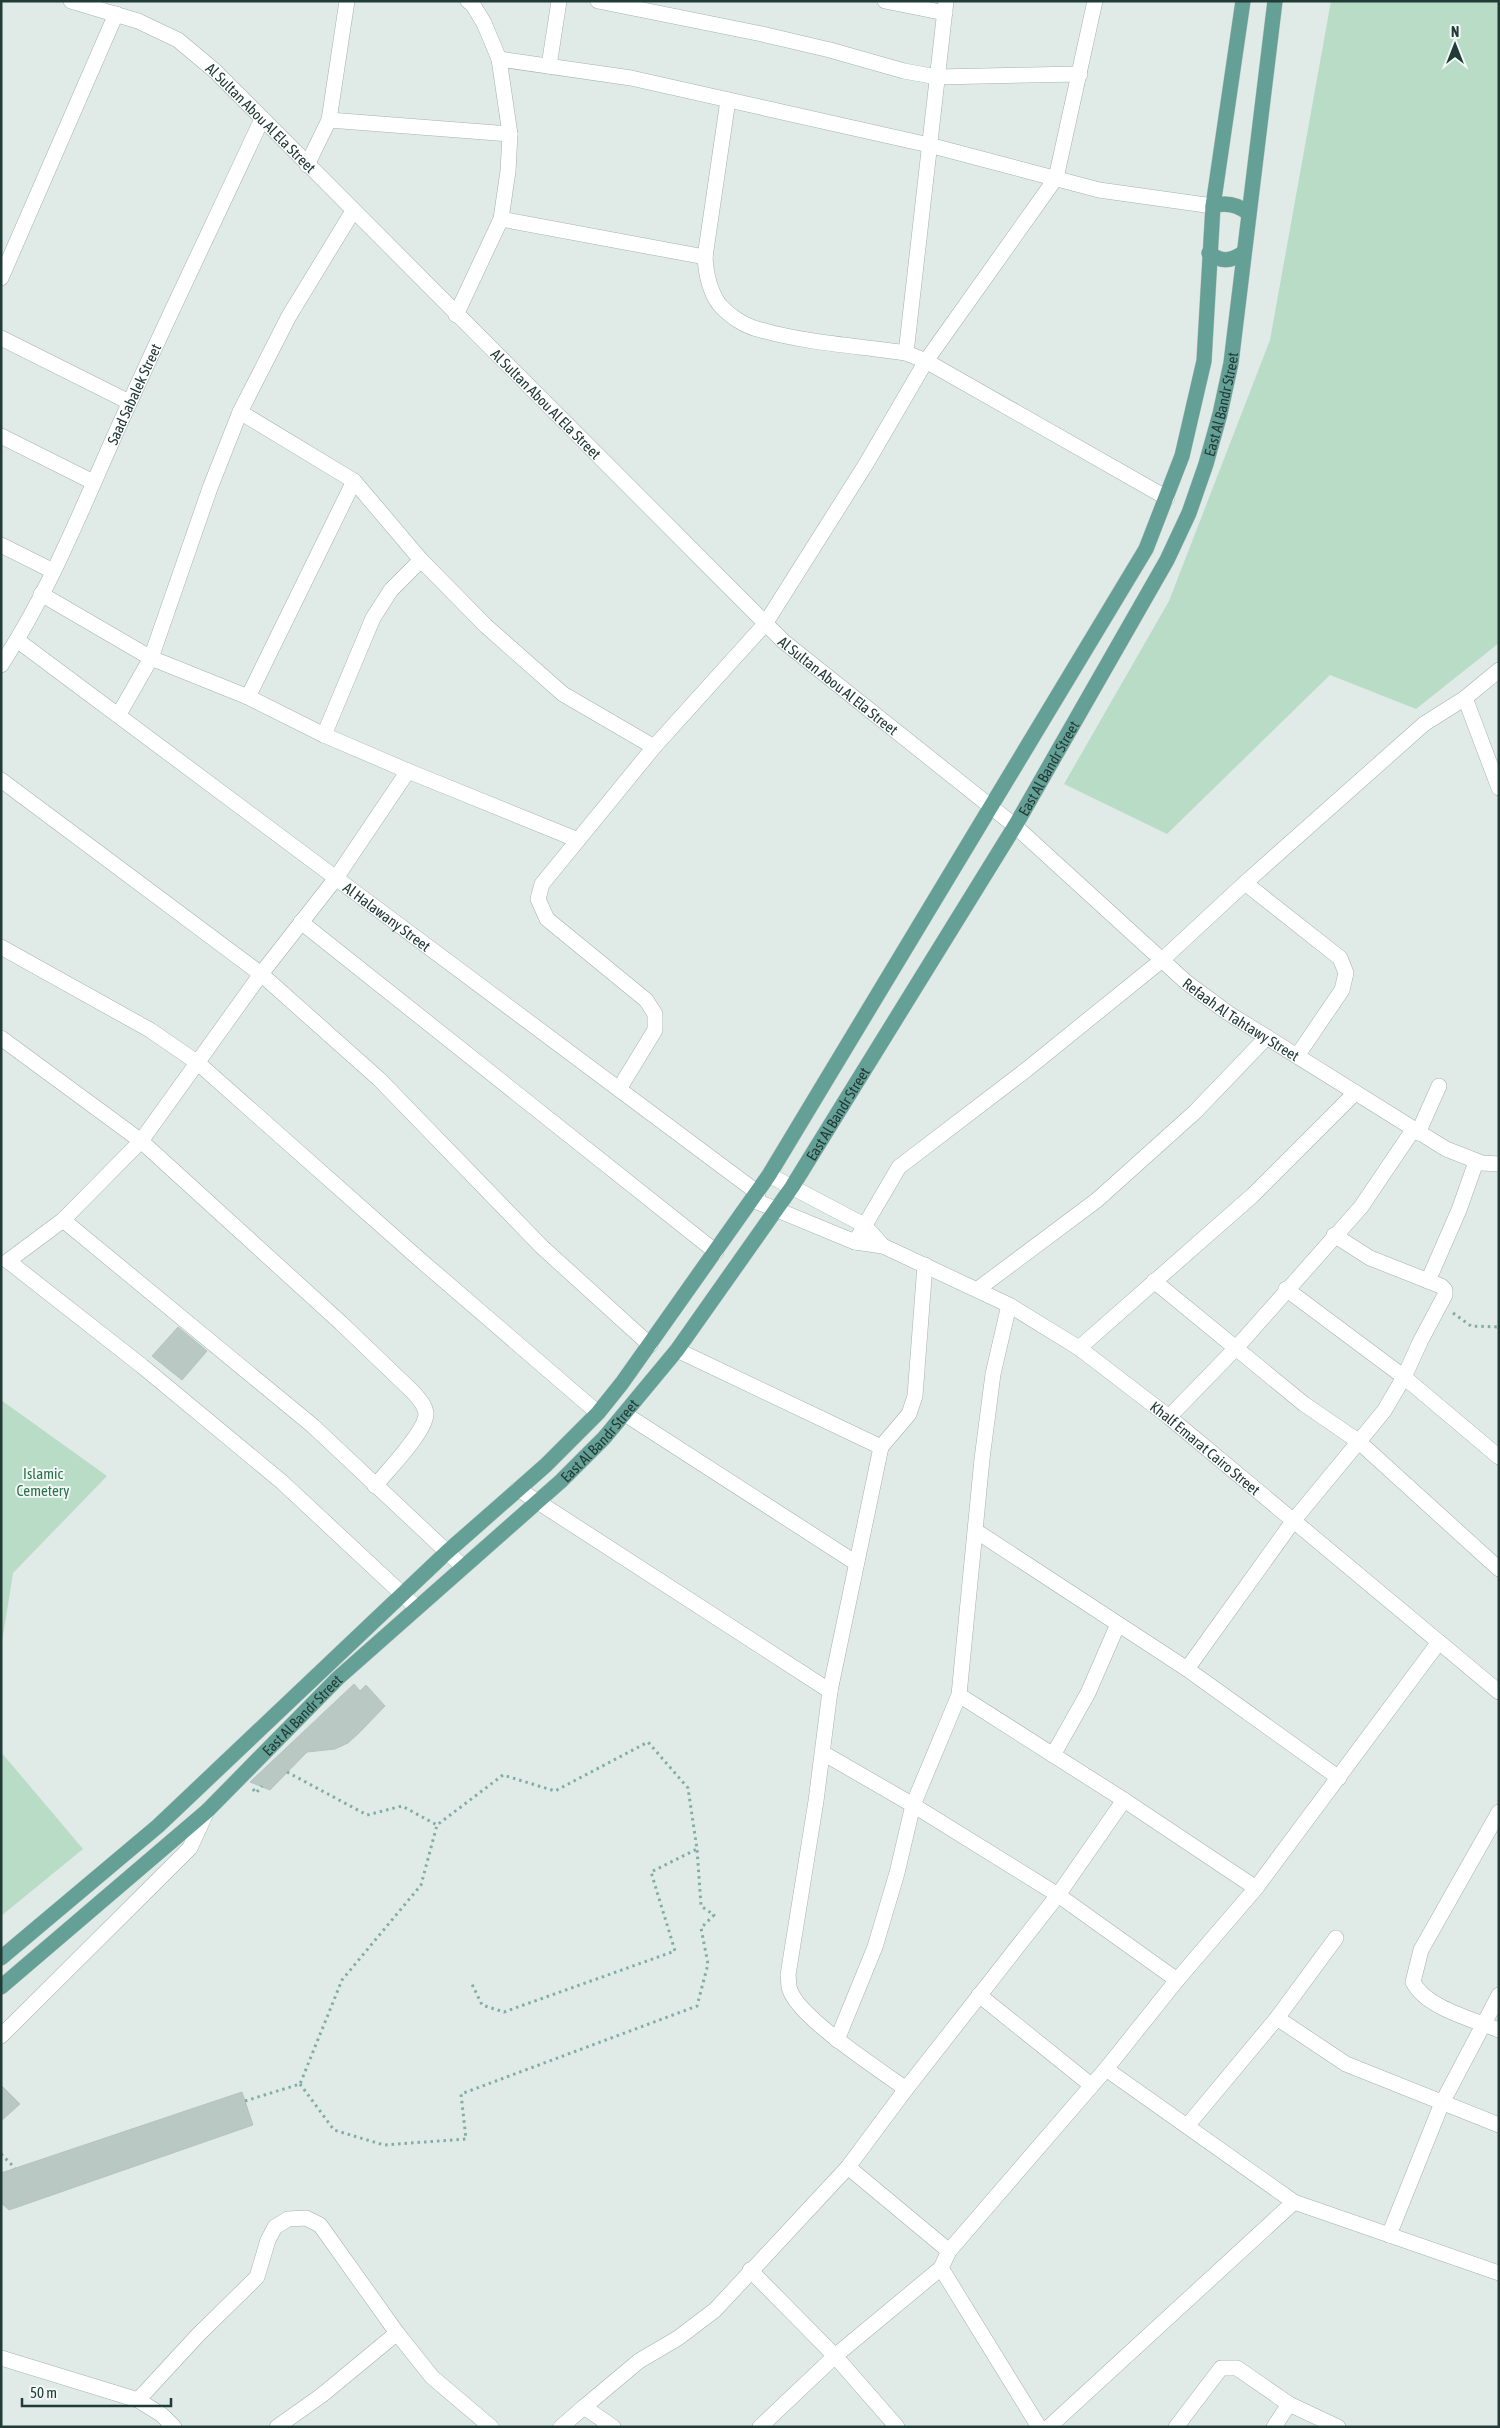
<svg xmlns="http://www.w3.org/2000/svg" width="1500" height="2428" font-family="'Asap Condensed',sans-serif">
<style>
.green{fill:#b9dcc6}
.building{fill:#b9c8c3;stroke:#b3c4bf}
.lines{fill:none;stroke-linecap:round;stroke-linejoin:round}
.minor-casing{stroke:#a3b3ae;stroke-width:16}
.major-casing{stroke:#c1c8c7;stroke-width:16}
.path{stroke:#81aea4;stroke-width:3;stroke-dasharray:2.5 4;stroke-linecap:butt}
.minor{stroke:#fff;stroke-width:15}
.major{stroke:#65a096;stroke-width:15}
.labels{text-anchor:middle;dominant-baseline:central;stroke-width:4;stroke-linejoin:round;paint-order:stroke}
.street-label{font-size:15px;fill:#213b36;stroke:#f1f8f5}
.park-label{font-size:15px;fill:#2c714d;stroke:#f1f8f5}
</style>
<rect width="100%" height="100%" fill="#e0ebe7"/>
<!-- green -->
<g class="green">
<polygon points="1331,1 1499,1 1499,643 1416,709 1330,675 1167,834 1064,784 1169,601 1270,340"/>
<polygon points="1,1400 107,1476 13,1573 1,1649"/>
<polygon points="1,1752 83,1849 1,1916"/>
</g>
<!-- building -->
<g class="building">
<polygon points="178,1327 207,1351 182,1380 152,1356"/>
<polygon points="354,1684 360,1691 366,1685 385,1706 360,1732 348,1743 335,1749 307,1752 270,1790 250,1782"/>
<polygon points="1,2085 20,2104 1,2121"/>
<polygon points="242,2092 253,2125 9,2210 1,2203 1,2173"/>
</g>
<g class="lines">
<!-- minor casing -->
<g class="minor-casing">
<g id="minor">
<path id="s1" d="M71 1 138 21 178 40 215 71 783 641 1015 826 1186 982 1228 1013 1446 1149 1482 1163 1499 1164"/>
<polyline points="598,1 762,34 830,50 904,71 937,77 1080,74"/>
<polyline points="885,1 945,13"/>
<polyline points="499,59 631,78 929,145 1099,190 1213,206"/>
<polyline points="549,66 559,1"/>
<path d="M728 100 705 257C706 274 709 290 719 304 729 316 746 327 761 330 806 343 860 346 906 353L926 361 1167 498"/>
<polyline points="329,120 510,134"/>
<polyline points="307,165 329,120 347,1"/>
<polyline points="501,219 705,257"/>
<polyline points="1,278 116,14"/>
<polyline points="456,315 501,219 508,171 510,134 499,59 484,23 473,5 468,1"/>
<polyline points="1,338 129,402"/>
<polyline points="906,353 946,1"/>
<polyline points="240,412 354,481 421,560 486,626 563,694 654,747"/>
<polyline points="1,436 93,482"/>
<polyline points="1,545 53,571"/>
<polyline points="41,594 151,658 248,697 324,735 408,771 578,840 654,747 765,624 866,464 926,361 1056,178 1095,1"/>
<path id="s2" d="M17 640 758 1193"/>
<path id="s3" d="M1 665C52 588 85 500 123 417 168 317 216 218 262 119"/>
<polyline points="248,697 354,481"/>
<polyline points="1465,698 1499,788"/>
<polyline points="119,714 151,658 210,488 240,412 289,316 353,211"/>
<polyline points="324,735 373,618 391,590 421,560"/>
<polyline points="408,771 336,878 261,974 141,1141 63,1220 8,1261 142,1366 282,1482 416,1607"/>
<polyline points="1,780 261,974 379,1079 542,1247 650,1345"/>
<polyline points="578,840 542,884 538,899 547,919 646,1000 655,1014 655,1030 619,1089"/>
<polyline points="1245,883 1340,958 1346,973 1342,990 1297,1056"/>
<polyline points="301,922 716,1252"/>
<polyline points="1,947 150,1030 198,1063 418,1258 598,1413"/>
<path d="M1 1038 141 1141 341 1323 414 1393C419 1399 425 1405 426 1413 427 1431 387 1471 375 1486"/>
<polyline points="1418,1133 1439,1086"/>
<polyline points="769,1175 864,1225 883,1246"/>
<path id="s4" d="M753 1200 855 1242 883 1246 1009 1305 1079 1348 1169 1417 1499 1692"/>
<polyline points="63,1220 313,1426 463,1567"/>
<polyline points="855,1242 899,1167 1026,1070 1162,960 1245,883 1424,724 1465,698 1499,670"/>
<polyline points="1154,1281 1304,1404 1358,1441 1499,1569"/>
<polyline points="1428,1281 1459,1210 1476,1162"/>
<polyline points="978,1289 1097,1200 1195,1112 1267,1037"/>
<polyline points="1286,1289 1404,1377 1499,1457"/>
<polyline points="1079,1348 1253,1195 1355,1093"/>
<path d="M677 1350 881 1447 830 1691 816 1801 788 1975C789 1979 788 1986 790 1990 799 2018 880 2070 906 2089"/>
<polyline points="625,1414 856,1563"/>
<polyline points="1169,1417 1237,1347 1361,1207 1413,1130"/>
<polyline points="881,1447 909,1414 915,1396 925,1265"/>
<polyline points="518,1489 830,1691"/>
<polyline points="976,1531 1187,1669 1339,1778"/>
<polyline points="1187,1669 1294,1520 1384,1411 1404,1377 1421,1340 1445,1295 1445,1290 1441,1286 1370,1258 1334,1235"/>
<polyline points="959,1695 1124,1800 1256,1888"/>
<polyline points="823,1753 913,1805 1058,1895 1177,1980"/>
<polyline points="1053,1755 1088,1693 1118,1624"/>
<path d="M1499 1812 1421 1950 1413 1982C1426 2008 1472 2019 1499 2030"/>
<polyline points="979,1995 1091,2085"/>
<polyline points="1277,2018 1346,2064 1499,2125"/>
<polyline points="1,2036 190,1848 207,1811"/>
<polyline points="837,2040 875,1947 897,1873 913,1805 959,1695 982,1459 993,1374 1009,1305"/>
<polyline points="1106,2069 1294,2202 1499,2273"/>
<polyline points="1187,2126 1277,2018 1336,1938"/>
<polyline points="848,2167 949,2251"/>
<polyline points="1389,2235 1442,2103 1499,1995"/>
<polyline points="750,2270 835,2356 897,2427"/>
<polyline points="1,2358 138,2400 162,2415 174,2427"/>
<polyline points="138,2400 198,2335 257,2277 268,2240 275,2227 288,2219 306,2218 320,2225 397,2333 432,2377 491,2427"/>
<polyline points="584,2407 639,2361 678,2338 715,2310 848,2167 906,2089 1058,1895 1124,1800"/>
<polyline points="277,2427 322,2395 397,2333"/>
<polyline points="561,2427 584,2407 613,2427"/>
<polyline points="760,2427 835,2356 941,2268"/>
<polyline points="1039,2427 941,2268 949,2251 1106,2069 1177,1980 1256,1888 1439,1642"/>
<polyline points="1049,2427 1294,2202"/>
<polyline points="1176,2427 1221,2368 1237,2368 1289,2404"/>
<polyline points="1274,2427 1289,2404 1338,2427"/>
</g>
</g>
<!-- major casing -->
<g class="major-casing">
<g id="major">
<path d="M1213 206C1226 202 1237 204 1248 213"/>
<path d="M1209 253C1221 262 1230 262 1243 253"/>
<polyline points="1,1958 158,1826 447,1552 546,1465 598,1413 622,1383 769,1175 1146,549 1182,456 1204,361 1213,206 1243,1"/>
<path id="s5" d="M1 1987 207 1811 338 1678 561 1481 604 1438 677 1350 792 1187 1015 826 1167 560 1189 513 1206 464 1220 414 1231 363 1275 1"/>
</g>
</g>
<!-- path -->
<g class="path">
<polyline points="1453,1313 1471,1326 1499,1327"/>
<polyline points="287,1772 367,1815 402,1806 437,1825 503,1775 555,1791 648,1742 688,1788 697,1849 651,1872 675,1951 504,2012 482,2005 471,1982"/>
<polyline points="253,1789 256,1793 262,1786"/>
<polyline points="300,2084 334,2130 384,2145 466,2139 461,2094 697,2006 708,1964 701,1928 714,1915 701,1906 697,1849"/>
<polyline points="245,2101 300,2084 342,1980 421,1885 437,1825"/>
<polyline points="1,2154 15,2168"/>
</g>
<!-- minor -->
<use href="#minor" class="minor"/>
<!-- major -->
<use href="#major" class="major"/>
</g>
<g class="labels">
<!-- street labels -->
<g class="street-label">
<text stroke="none"><textPath href="#s1" startOffset="228">Al Sultan Abou Al Ela Street</textPath></text>
<text stroke="none"><textPath href="#s3" startOffset="302">Saad Sabalek Street</textPath></text>
<text stroke="none"><textPath href="#s5" startOffset="2026">East Al Bandr Street</textPath></text>
<text stroke="none"><textPath href="#s1" startOffset="632">Al Sultan Abou Al Ela Street</textPath></text>
<text stroke="none"><textPath href="#s1" startOffset="1038">Al Sultan Abou Al Ela Street</textPath></text>
<text stroke="none"><textPath href="#s5" startOffset="1621">East Al Bandr Street</textPath></text>
<text stroke="none"><textPath href="#s2" startOffset="462">Al Halawany Street</textPath></text>
<text stroke="none"><textPath href="#s1" startOffset="1562">Refaah Al Tahtawy Street</textPath></text>
<text stroke="none"><textPath href="#s5" startOffset="1216">East Al Bandr Street</textPath></text>
<text stroke="none"><textPath href="#s5" startOffset="811">East Al Bandr Street</textPath></text>
<text stroke="none"><textPath href="#s4" startOffset="521">Khalf Emarat Cairo Street</textPath></text>
<text stroke="none"><textPath href="#s5" startOffset="406">East Al Bandr Street</textPath></text>
</g>
<!-- park labels -->
<g class="park-label">
<text x="43" y="1473">Islamic<tspan x="43" dy="17">Cemetery</tspan></text>
</g>
</g>
<!-- border -->
<rect width="1500" height="2428" fill="none" stroke="#213b36" stroke-width="5"/>
<!-- north arrow -->
<g transform="translate(1455 45)" stroke="#f1f8f5" stroke-width="4" paint-order="stroke">
<path d="M0-4L9 19L0 12L-9 19Z" fill="#213b36"/>
<text y="-8" font-size="14" font-weight="bold" text-anchor="middle" fill="#213b36">N</text>
</g>
<!-- scale -->
<path d="M22 2398v8h149v-8" fill="none" stroke="#213b36" stroke-width="2.5"/>
<text x="30" y="2398" font-size="15" fill="#213b36" stroke="#f1f8f5" stroke-width="4" paint-order="stroke">50 m</text>
</svg>
